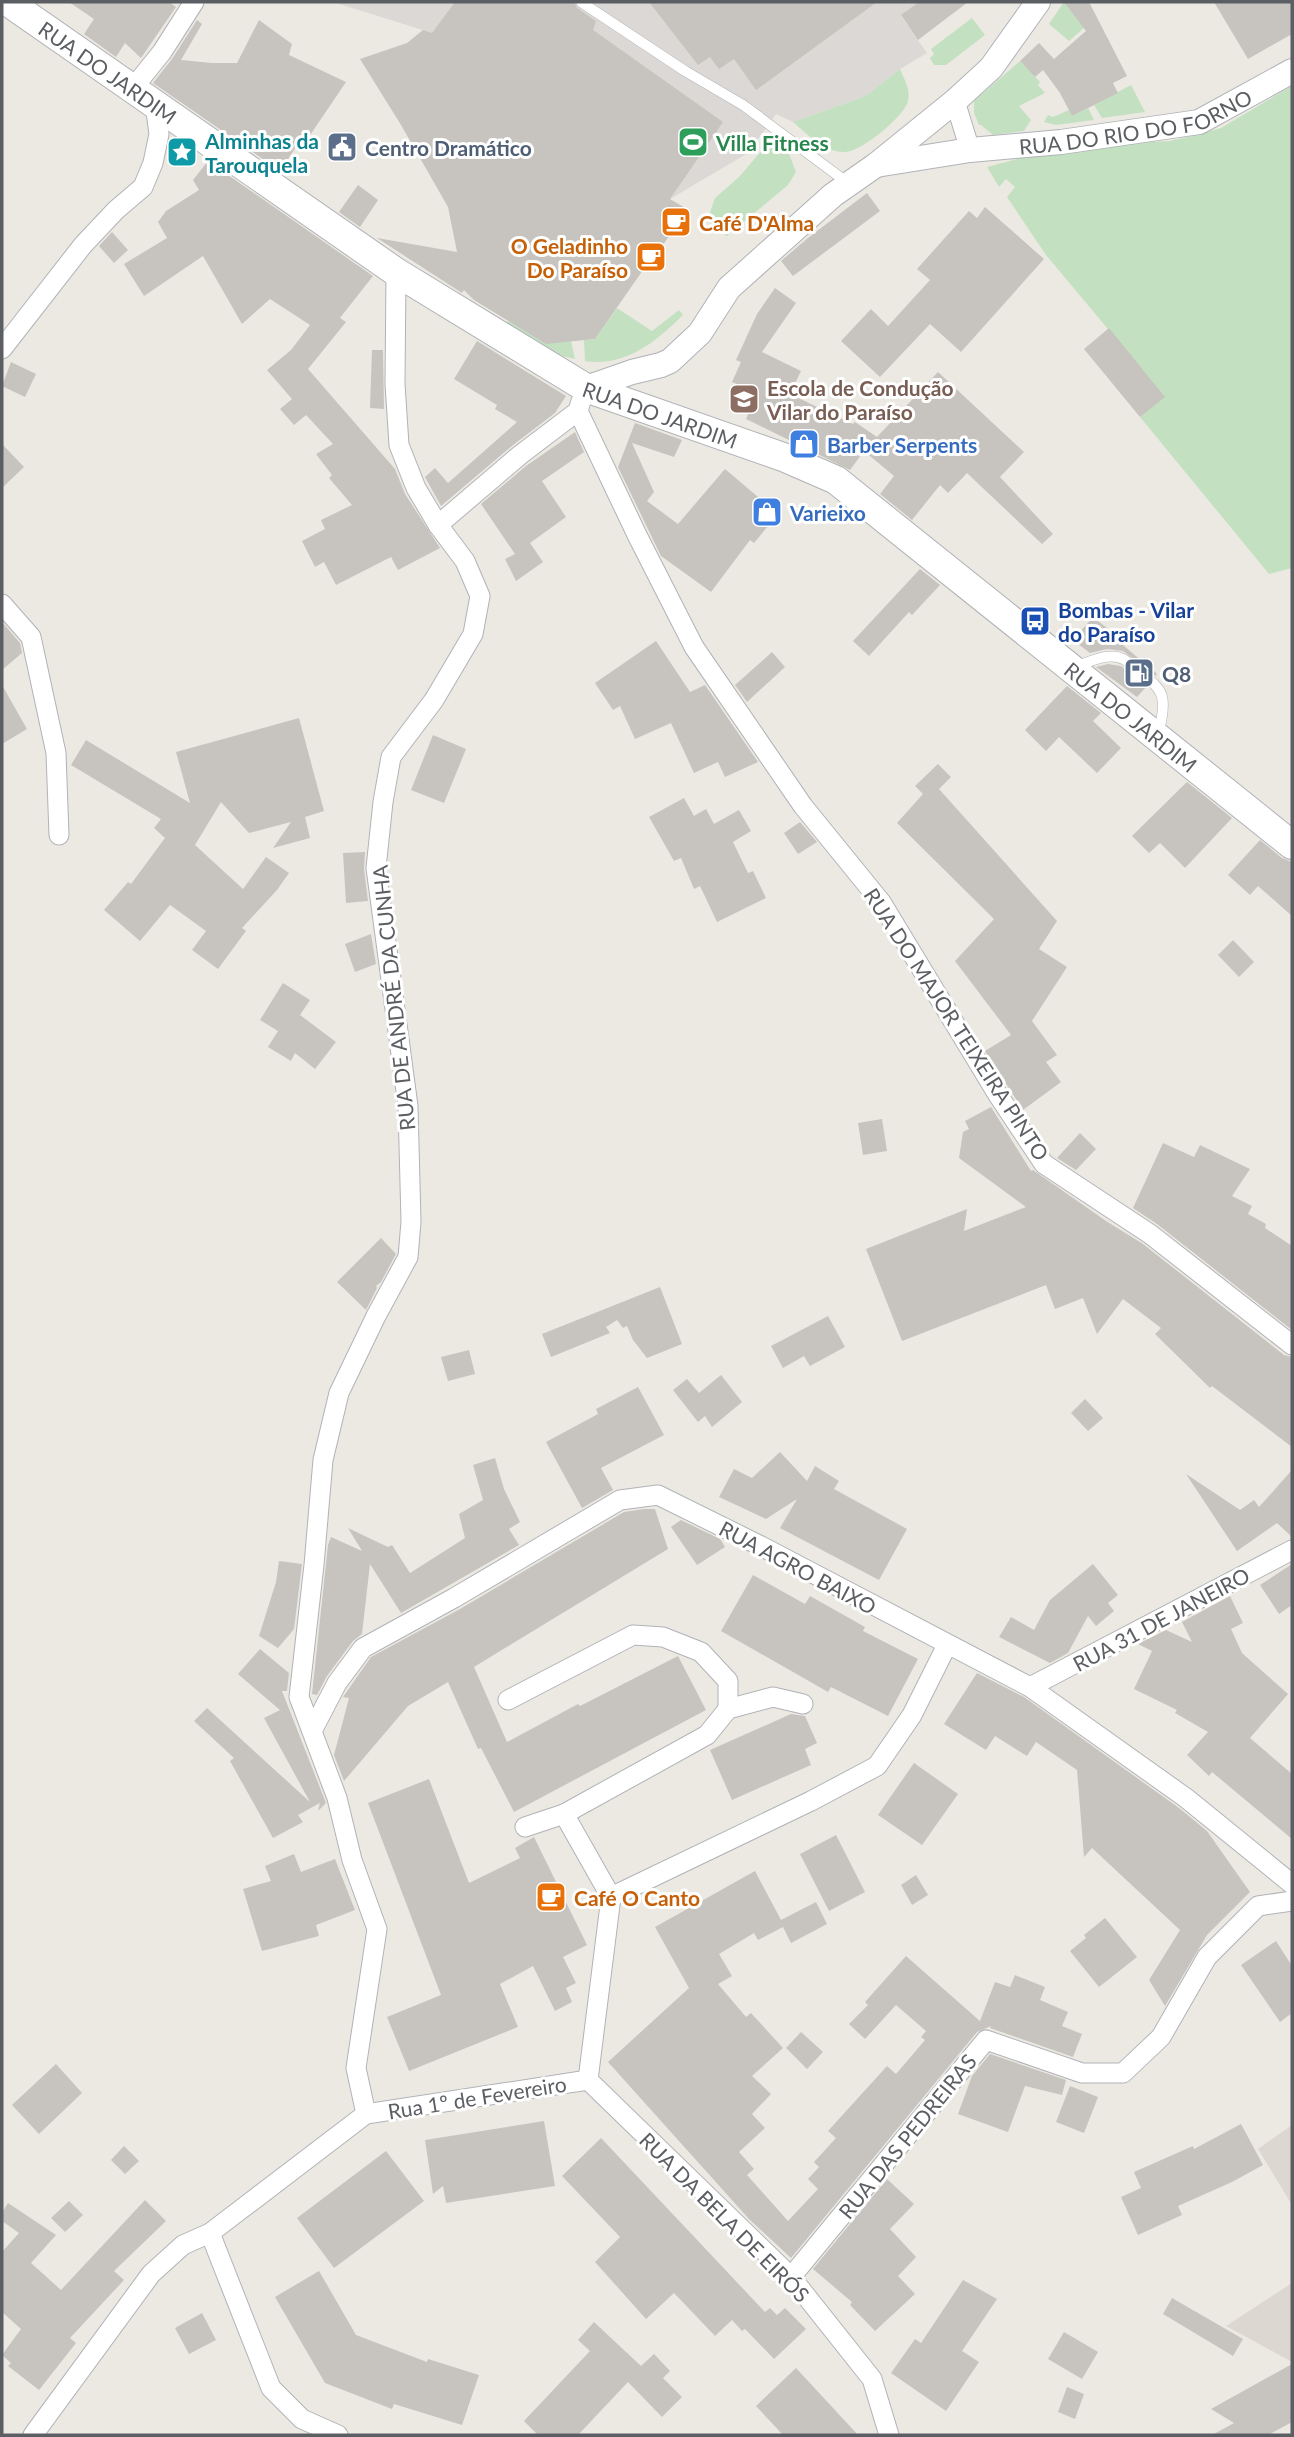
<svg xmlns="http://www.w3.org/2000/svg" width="1294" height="2437" font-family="Lato,sans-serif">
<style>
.industrial{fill:#dbd8d5}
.education{fill:#dcd8d1}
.green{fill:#c3e1c1}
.building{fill:#c7c4c0}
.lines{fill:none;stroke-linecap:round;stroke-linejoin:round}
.service-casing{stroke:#b0b3b7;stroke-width:11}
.minor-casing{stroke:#b0b3b7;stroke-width:21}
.tertiary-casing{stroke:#b0b3b7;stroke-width:26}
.secondary-casing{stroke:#afb2b6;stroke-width:30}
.service{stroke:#fff;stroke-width:10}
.minor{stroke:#fff;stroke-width:19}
.tertiary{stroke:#fff;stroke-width:24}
.secondary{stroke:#fff;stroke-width:28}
.labels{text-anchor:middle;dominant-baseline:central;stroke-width:6;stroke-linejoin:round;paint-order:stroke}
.street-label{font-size:21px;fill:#5b5e62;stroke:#fff}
.culture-label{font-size:21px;font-weight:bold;fill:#0d838f;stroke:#fff;text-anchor:start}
.leisure-label{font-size:21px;font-weight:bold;fill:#27864d;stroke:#fff;text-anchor:start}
.service-label{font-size:21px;font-weight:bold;fill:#4e5e75;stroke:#fff;text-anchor:start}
.food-label{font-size:21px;font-weight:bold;fill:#c56008;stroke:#fff;text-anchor:start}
.education-label{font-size:21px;font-weight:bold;fill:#785e54;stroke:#fff;text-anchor:start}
.shop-label{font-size:21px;font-weight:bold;fill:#366cbe;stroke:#fff;text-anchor:start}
.transit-label{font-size:21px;font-weight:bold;fill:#164399;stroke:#fff;text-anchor:start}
</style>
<rect width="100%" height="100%" fill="#ece9e3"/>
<!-- industrial -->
<polygon class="industrial" points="333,2 919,2 901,16 927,53 900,69 866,96 793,122 776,114 748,153 670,199 607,158 429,32"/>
<!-- education -->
<g class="education">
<polygon points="1292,2125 1292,2205 1258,2149"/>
<polygon points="1292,2283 1292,2362 1226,2326"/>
</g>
<!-- green -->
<g class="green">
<polygon points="1064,2 1074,2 1068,7 1085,27 1069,41 1049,24"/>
<polygon points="972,18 985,35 946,65 934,65 930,58 934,54 931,49"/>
<polygon points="1020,61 1040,82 1038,85 1045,93 1019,106 1031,120 1024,131 993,135 981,125 979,125 974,113 974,101"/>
<path d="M900 69C904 79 911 90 908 101 905 116 861 152 845 152 826 153 807 134 793 122L866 96Z"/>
<polygon points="1131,85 1145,112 1102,118 1094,105"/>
<polygon points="1292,86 1292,568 1269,574 1140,417 1164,396 1046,255 1007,197 1015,187 1006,179 999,187 987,167 1066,146 1170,141 1199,134 1221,128"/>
<polygon points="1088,108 1094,120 1056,125 1044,122 1048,115 1053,117 1069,110 1072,116"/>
<polygon points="774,136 788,151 796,172 788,185 727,236 707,221 715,198 739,177"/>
<path d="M617 308 652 331 679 310 683 315C656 342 625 367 585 361L584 340 595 339Z"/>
<polygon points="508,321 571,341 575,359 544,352 503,327"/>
</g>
<!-- building -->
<g class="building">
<polygon points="69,2 169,2 176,7 141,58 125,43 116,57 84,34 94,19"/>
<polygon points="455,2 574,2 577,8 596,21 593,30 723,122 670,199 687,209 645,272 643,270 595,339 546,344 474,300 464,290 462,293 377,238 457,252 448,207 401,125 360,59 407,43 423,30 432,33"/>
<polygon points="649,2 877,2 756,90 734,59 719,69 710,57 698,65"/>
<polygon points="919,2 968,2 918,40 901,15"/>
<polygon points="1064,2 1089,2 1127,76 1113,83 1118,93 1072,116 1060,93 1043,70 1035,77 1020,61 1039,43 1054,59 1086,31"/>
<polygon points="1214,2 1292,2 1292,34 1248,59"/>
<polygon points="197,20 202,24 181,60 212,63 237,63 259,20 292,44 289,55 346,82 300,150 296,147 280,171 153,83 172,59"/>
<polygon points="208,161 373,276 340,318 346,322 308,369 395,469 405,494 440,548 398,570 391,557 336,585 324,562 315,567 302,541 325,529 321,520 352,505 329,478 332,475 316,454 333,444 306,415 294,425 280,409 292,399 267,370 291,350 310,325 270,299 242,324 203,256 144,296 124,264 167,238 158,222 166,211 199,190 193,180"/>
<polygon points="358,185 378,200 360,227 339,212"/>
<polygon points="867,193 880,211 793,276 781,261 808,238"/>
<polygon points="985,207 1044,259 961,352 930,324 880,377 841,341 871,309 888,326 930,280 917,269 969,211 977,218"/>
<polygon points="112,232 128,250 114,263 99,246"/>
<polygon points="775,288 796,303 762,352 801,371 790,394 853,424 855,422 877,437 938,372 1024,452 1000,477 1053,534 1042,544 967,473 948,493 940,485 912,520 880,494 894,476 864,451 850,470 746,419 752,405 736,398 742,386 732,382 741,362 736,360 757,314"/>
<polygon points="1109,328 1165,397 1140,417 1084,349"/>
<polygon points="477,341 566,396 555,413 513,445 441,506 425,477 435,468 448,483 517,422 495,409 497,405 454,379"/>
<polygon points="372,350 383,350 384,409 370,408"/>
<polygon points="11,362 36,374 25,397 2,386"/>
<polygon points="635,423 682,440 674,457 632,443 654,492 647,501 678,524 725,469 778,514 754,543 750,540 711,592 661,556 618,467"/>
<polygon points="575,432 584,452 542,481 566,517 530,543 543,562 516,581 505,559 515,554 481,504 526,466"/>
<polygon points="2,444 24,467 2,488"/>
<polygon points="920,569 940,585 912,615 909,612 869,656 853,641"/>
<polygon points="1093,617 1112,632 1110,634 1157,674 1156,676 1123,651 1107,649 1090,653 1073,640"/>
<polygon points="2,622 20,643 22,653 2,670"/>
<polygon points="656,641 690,692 705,685 758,762 725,777 718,762 694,773 671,723 635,739 620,706 613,710 595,683"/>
<polygon points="772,652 785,667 747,702 735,685"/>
<polygon points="1108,664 1121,666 1146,687 1137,697 1096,667"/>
<polygon points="2,685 27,729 2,744"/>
<polygon points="1067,686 1101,713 1093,721 1121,748 1097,773 1059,737 1046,751 1025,730"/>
<polygon points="299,718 324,811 305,817 310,838 273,848 291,822 249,833 221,802 195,845 243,889 266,857 289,873 277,890 242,928 246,931 218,969 192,950 206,931 170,905 140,941 104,910 128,882 131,884 165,838 154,828 161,819 71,765 86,740 190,803 176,752"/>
<polygon points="433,735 466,749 444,803 411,790"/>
<polygon points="938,764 951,777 939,789 1057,921 1039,949 1067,967 1032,1021 1057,1055 1046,1062 1061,1082 1023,1110 985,1051 1011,1035 955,961 994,919 897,823 923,794 915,786"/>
<polygon points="1187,782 1232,818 1185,868 1160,843 1149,853 1132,836"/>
<polygon points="684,798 694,816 706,809 714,824 739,810 751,831 733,842 748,873 753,871 766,898 717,922 700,886 694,889 681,858 674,861 649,817"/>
<polygon points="800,822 817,842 798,854 784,833"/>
<polygon points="1260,840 1282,858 1292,862 1292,916 1258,886 1250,895 1228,875"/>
<polygon points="365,852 364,869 368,901 346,903 343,853"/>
<polygon points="371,934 376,964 355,972 345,944"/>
<polygon points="1233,940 1254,962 1239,977 1218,955"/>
<polygon points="283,983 310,1000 300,1015 336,1042 315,1069 295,1053 291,1061 268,1047 278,1031 260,1020"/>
<polygon points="991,1107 1031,1171 1033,1170 1106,1221 1143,1244 1284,1355 1292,1357 1292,1447 1212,1386 1210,1388 1155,1334 1161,1328 1123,1299 1097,1334 1083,1298 1055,1309 1046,1285 902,1341 866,1249 967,1209 964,1231 1026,1207 959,1158 963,1132 969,1129 965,1121"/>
<polygon points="882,1119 887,1151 863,1155 858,1123"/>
<polygon points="1080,1133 1096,1149 1076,1170 1057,1158"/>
<polygon points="1163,1143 1194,1157 1200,1145 1250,1169 1232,1196 1252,1206 1248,1214 1266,1224 1265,1228 1292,1246 1292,1330 1157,1224 1133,1208"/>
<polygon points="381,1238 396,1254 381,1282 376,1286 377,1288 366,1310 337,1282"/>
<polygon points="660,1287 682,1344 647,1358 633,1340 627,1326 623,1328 617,1320 606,1327 610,1333 551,1357 542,1334"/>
<polygon points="828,1316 845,1347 810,1366 804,1356 783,1368 771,1346"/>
<polygon points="469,1350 475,1374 448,1381 441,1357"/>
<polygon points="721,1375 742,1402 712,1427 705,1416 698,1422 673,1390 687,1379 699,1393"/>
<polygon points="638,1387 664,1435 601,1468 613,1490 582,1508 546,1442 598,1414 596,1409"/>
<polygon points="1085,1399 1103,1418 1088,1431 1071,1413"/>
<polygon points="780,1452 807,1481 815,1466 839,1481 834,1489 907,1529 879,1580 780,1528 797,1499 766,1519 719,1497 734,1469 752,1478"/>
<polygon points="495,1458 504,1489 520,1522 509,1529 519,1545 401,1613 370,1564 362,1634 353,1641 327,1676 317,1695 312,1694 328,1545 331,1537 362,1551 348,1528 388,1547 392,1545 410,1573 465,1538 459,1514 483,1500 473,1465"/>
<polygon points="1292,1470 1292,1537 1277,1523 1237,1551 1186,1474 1240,1510 1254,1500 1259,1507"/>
<polygon points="644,1509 655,1509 668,1549 474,1667 507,1742 578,1704 580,1706 678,1656 706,1710 514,1812 481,1748 478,1749 448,1682 408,1706 344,1781 334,1755 349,1698 343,1697 371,1657 460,1609 624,1512"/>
<polygon points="681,1520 720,1539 725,1547 697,1565 671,1527"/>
<polygon points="279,1561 302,1564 294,1629 278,1648 259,1636 276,1582"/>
<polygon points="1093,1564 1118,1595 1108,1603 1114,1611 1096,1626 1088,1616 1068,1653 1050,1663 999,1637 1011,1617 1034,1630 1050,1600"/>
<polygon points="1292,1564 1292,1605 1279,1614 1260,1585"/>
<polygon points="753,1575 805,1604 810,1596 865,1627 863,1631 918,1659 888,1716 831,1687 828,1692 721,1631"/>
<polygon points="1230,1596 1243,1623 1231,1629 1242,1653 1288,1694 1250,1738 1292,1774 1292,1839 1212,1772 1209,1776 1187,1755 1208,1732 1175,1713 1177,1710 1134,1689 1152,1651 1138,1644 1166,1630 1192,1642 1182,1622"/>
<polygon points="260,1649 289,1673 287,1691 282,1691 326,1803 318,1811 320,1803 298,1815 303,1822 273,1838 230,1761 234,1758 194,1721 207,1708 310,1802 264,1718 280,1710 238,1674"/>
<polygon points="977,1673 1024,1697 1179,1808 1207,1831 1250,1892 1207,1935 1165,2006 1149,1980 1180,1930 1092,1848 1084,1857 1077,1770 1036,1742 1027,1756 995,1736 986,1750 944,1724"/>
<polygon points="791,1714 805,1716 817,1743 805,1749 811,1765 732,1800 710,1750"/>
<polygon points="914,1763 958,1794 922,1845 878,1815"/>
<polygon points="429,1779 469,1883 520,1858 515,1848 534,1837 587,1945 563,1957 576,1983 566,1988 572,2002 555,2011 533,1966 500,1984 518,2027 409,2071 387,2017 441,1995 368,1803"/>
<polygon points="836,1835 865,1892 829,1911 800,1854"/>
<polygon points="294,1854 301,1872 335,1859 355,1910 316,1925 319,1936 262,1951 243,1889 271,1881 265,1866"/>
<polygon points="755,1871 781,1920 816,1902 827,1924 791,1943 783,1927 758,1940 754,1933 719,1954 732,1976 718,1984 746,2017 751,2013 783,2048 752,2076 771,2094 752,2114 765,2128 739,2152 754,2169 747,2175 788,2221 818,2189 808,2179 819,2167 814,2162 836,2138 828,2131 887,2066 896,2074 925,2040 921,2037 926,2031 896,2005 865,2039 849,2024 868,2005 865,2002 906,1956 980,2021 995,1982 1010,1987 1015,1975 1045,1987 1040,2000 1068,2012 1062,2026 1082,2034 1073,2057 990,2028 991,2026 977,2032 791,2258 749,2219 608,2062 689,1988 655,1927"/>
<polygon points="916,1875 928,1895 912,1905 901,1885"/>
<polygon points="1105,1918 1137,1957 1099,1987 1070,1951 1086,1938 1084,1935"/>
<polygon points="1276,1941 1292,1966 1292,2013 1280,2022 1241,1965"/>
<polygon points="801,2032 823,2052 807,2069 786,2048"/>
<polygon points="990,2054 1066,2080 1062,2095 1025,2086 1008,2132 958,2114 972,2076"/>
<polygon points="56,2064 82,2093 39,2134 12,2105"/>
<polygon points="1070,2086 1098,2097 1084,2133 1056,2122"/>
<polygon points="544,2121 555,2186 446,2203 443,2186 433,2194 425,2140"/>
<polygon points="1241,2124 1263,2165 1232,2182 1178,2206 1182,2215 1138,2235 1121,2197 1141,2188 1134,2172 1193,2146 1194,2149"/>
<polygon points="601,2138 765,2312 770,2308 777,2315 785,2308 806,2329 774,2359 745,2329 742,2331 732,2320 715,2336 674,2293 646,2319 595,2262 620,2237 562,2176"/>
<polygon points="124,2146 139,2161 125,2174 111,2160"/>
<polygon points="386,2151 424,2201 334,2268 297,2218"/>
<polygon points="887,2179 914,2204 890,2229 916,2257 898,2276 915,2294 875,2331 850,2305 852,2302 813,2269"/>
<polygon points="145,2200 166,2221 114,2271 124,2280 70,2338 76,2343 39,2390 8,2366 11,2363 2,2355 21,2329 2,2312 2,2252 19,2233 2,2221 2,2213 8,2203 56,2235 31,2263 61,2290"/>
<polygon points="69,2201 83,2215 65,2232 51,2218"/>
<polygon points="319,2271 356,2335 427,2362 428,2359 479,2375 462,2425 394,2404 392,2409 325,2383 275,2297"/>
<polygon points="963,2280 997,2299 962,2351 979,2362 946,2411 891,2373 915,2339 921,2343"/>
<polygon points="1172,2298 1243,2339 1233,2356 1163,2314"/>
<polygon points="202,2313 216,2340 189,2354 175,2328"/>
<polygon points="594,2322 641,2366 654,2354 670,2371 663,2378 682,2397 662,2417 628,2382 578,2435 538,2435 524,2421 590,2351 578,2340"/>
<polygon points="1064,2332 1098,2352 1082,2379 1048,2359"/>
<polygon points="1292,2364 1292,2422 1268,2435 1212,2435 1234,2423 1211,2409"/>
<polygon points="796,2368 858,2435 783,2435 756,2406"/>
<polygon points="1067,2387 1084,2394 1075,2419 1058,2412"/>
</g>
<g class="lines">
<!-- service casing -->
<g class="service-casing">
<g id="service">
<polyline points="581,2 685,71 743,105 848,183"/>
<path d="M1077 666C1092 661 1111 651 1125 660 1159 689 1171 687 1158 734"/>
</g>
</g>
<!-- minor casing -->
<g class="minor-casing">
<g id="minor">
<polyline points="133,88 162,52 194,2"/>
<polyline points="955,101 970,150"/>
<polyline points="2,349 83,245 116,210 143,187 153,163 159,134 155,104"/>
<polyline points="578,411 638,537 694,647 803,806 881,902 998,1095 1044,1164 1150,1234 1292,1345"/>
<polyline points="438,525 520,455 578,411 581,401"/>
<polyline points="2,604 31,637 56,753 59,835"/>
<polyline points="1030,1687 1292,1550"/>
<polyline points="508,1700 633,1635 663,1637 701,1652 728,1681 728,1709"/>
<polyline points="312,1731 337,1683 363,1648 454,1598 620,1500 658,1495 761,1546 1030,1687 1186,1798 1292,1884"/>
<polyline points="564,1814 611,1897"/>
<polyline points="525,1827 564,1814 707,1735 728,1709 773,1697 803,1704"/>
<polyline points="611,1897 811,1801 877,1766 912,1715 947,1645"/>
<polyline points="588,2080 791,2277 872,2379 889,2435"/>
<polyline points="588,2080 611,1897"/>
<polyline points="366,2114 356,2068 377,1929 352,1860 337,1798 299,1697 314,1565 323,1460 339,1393 376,1316 408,1257 411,1222 408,1106 376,868 383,802 391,757 434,700 473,634 480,596 465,561 438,525 416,488 399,445 395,384 396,272"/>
<polyline points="210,2233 271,2388 302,2419 338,2435"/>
<polyline points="791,2277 986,2040 1082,2073 1123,2073 1161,2037 1207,1957 1258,1906 1292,1901"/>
<polyline points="33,2435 151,2274 183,2245 210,2233 366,2114 588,2080"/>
</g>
</g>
<!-- tertiary casing -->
<g class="tertiary-casing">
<g id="tertiary">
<path id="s1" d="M876 165 970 150 1061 142 1199 122 1292 71"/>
<polyline points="586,388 632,372 661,365 670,361 700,333 729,288 833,195 876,165 955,101 991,68 1038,2"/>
</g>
</g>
<!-- secondary casing -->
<g class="secondary-casing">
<g id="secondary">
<path id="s2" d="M8 2 396 272 586 388 783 457 836 480 1292 845"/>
</g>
</g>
<!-- service -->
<use href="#service" class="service"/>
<!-- minor -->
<use href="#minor" class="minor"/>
<!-- tertiary -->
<use href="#tertiary" class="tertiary"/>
<!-- secondary -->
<use href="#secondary" class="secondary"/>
</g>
<!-- icons -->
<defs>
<g id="stadium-square" transform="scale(1.575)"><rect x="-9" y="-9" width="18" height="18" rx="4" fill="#2e9e5b" stroke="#fff"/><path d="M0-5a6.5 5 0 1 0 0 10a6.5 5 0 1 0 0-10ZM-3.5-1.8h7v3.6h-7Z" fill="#fff"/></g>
<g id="civic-square" transform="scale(1.575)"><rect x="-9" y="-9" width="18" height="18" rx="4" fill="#5c6f8a" stroke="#fff"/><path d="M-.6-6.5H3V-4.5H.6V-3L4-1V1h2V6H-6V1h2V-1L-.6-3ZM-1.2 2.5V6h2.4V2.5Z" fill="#fff"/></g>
<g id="sight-square" transform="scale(1.575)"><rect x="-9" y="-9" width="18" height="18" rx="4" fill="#0f9aa8" stroke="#fff"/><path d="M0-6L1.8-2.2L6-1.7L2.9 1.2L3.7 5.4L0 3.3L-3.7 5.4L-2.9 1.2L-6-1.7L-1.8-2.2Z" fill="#fff"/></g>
<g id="cafe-square" transform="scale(1.575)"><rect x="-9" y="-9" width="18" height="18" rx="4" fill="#e8710a" stroke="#fff"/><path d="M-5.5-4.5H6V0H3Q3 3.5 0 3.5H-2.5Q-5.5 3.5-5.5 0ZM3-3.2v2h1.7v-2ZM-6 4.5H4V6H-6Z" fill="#fff"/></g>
<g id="school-square" transform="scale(1.575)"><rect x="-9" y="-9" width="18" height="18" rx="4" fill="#8d6e63" stroke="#fff"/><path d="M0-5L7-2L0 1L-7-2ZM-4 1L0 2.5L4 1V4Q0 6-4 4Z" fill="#fff"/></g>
<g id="shop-square" transform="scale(1.575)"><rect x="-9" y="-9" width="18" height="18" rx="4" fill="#3f7fe0" stroke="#fff"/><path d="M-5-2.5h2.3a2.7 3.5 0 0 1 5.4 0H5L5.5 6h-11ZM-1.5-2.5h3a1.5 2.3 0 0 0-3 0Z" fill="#fff"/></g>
<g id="bus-square" transform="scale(1.575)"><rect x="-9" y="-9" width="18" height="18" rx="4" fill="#1a4fb4" stroke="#fff"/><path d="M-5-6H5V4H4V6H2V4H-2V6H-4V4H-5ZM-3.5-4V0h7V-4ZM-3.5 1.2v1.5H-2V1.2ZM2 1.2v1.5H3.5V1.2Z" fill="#fff"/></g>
<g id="fuel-square" transform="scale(1.575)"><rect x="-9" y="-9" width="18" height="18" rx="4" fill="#5c6f8a" stroke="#fff"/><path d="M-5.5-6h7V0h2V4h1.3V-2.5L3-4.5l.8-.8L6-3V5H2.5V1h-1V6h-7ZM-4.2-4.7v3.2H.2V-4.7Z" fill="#fff"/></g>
</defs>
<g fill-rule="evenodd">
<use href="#stadium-square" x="693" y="142"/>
<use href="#civic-square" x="342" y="147"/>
<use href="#sight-square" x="182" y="152"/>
<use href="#cafe-square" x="676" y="222"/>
<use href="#cafe-square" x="651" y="257"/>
<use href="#school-square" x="744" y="399"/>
<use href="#shop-square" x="804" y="444"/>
<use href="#shop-square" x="767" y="512"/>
<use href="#bus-square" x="1035" y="621"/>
<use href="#fuel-square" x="1139" y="673"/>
<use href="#cafe-square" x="551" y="1897"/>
</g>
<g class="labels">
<!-- street labels -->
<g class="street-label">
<text stroke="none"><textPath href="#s2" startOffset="122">RUA DO JARDIM</textPath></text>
<text stroke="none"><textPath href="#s1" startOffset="264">RUA DO RIO DO FORNO</textPath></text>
<text stroke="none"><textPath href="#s2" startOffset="774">RUA DO JARDIM</textPath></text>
<text stroke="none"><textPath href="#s2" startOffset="1340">RUA DO JARDIM</textPath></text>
<text transform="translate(393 998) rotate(-96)">RUA DE ANDRÉ DA CUNHA</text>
<text transform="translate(957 1024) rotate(57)">RUA DO MAJOR TEIXEIRA PINTO</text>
<text transform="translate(798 1567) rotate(28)">RUA AGRO BAIXO</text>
<text transform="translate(1161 1619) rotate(-28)">RUA 31 DE JANEIRO</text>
<text transform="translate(477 2097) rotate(-9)">Rua 1º de Fevereiro</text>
<text transform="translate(907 2136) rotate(-51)">RUA DAS PEDREIRAS</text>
<text transform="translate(725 2217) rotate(45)">RUA DA BELA DE EIRÓS</text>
</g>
<!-- culture labels -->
<g class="culture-label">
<text x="205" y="140">Alminhas da<tspan x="205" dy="24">Tarouquela</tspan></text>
</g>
<!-- leisure labels -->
<g class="leisure-label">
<text x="716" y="142">Villa Fitness</text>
</g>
<!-- service labels -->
<g class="service-label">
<text x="365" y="147">Centro Dramático</text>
<text x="1162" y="673">Q8</text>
</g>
<!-- food labels -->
<g class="food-label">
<text x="699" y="222">Café D'Alma</text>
<text x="628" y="245" text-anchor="end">O Geladinho<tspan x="628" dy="24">Do Paraíso</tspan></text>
<text x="574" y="1897">Café O Canto</text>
</g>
<!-- education labels -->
<g class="education-label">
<text x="767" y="387">Escola de Condução<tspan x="767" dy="24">Vilar do Paraíso</tspan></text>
</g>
<!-- shop labels -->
<g class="shop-label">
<text x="827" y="444">Barber Serpents</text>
<text x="790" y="512">Varieixo</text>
</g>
<!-- transit labels -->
<g class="transit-label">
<text x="1058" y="609">Bombas - Vilar<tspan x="1058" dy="24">do Paraíso</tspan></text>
</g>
</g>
<!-- border -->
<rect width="1294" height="2437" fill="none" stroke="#5b5e62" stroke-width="7"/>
</svg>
